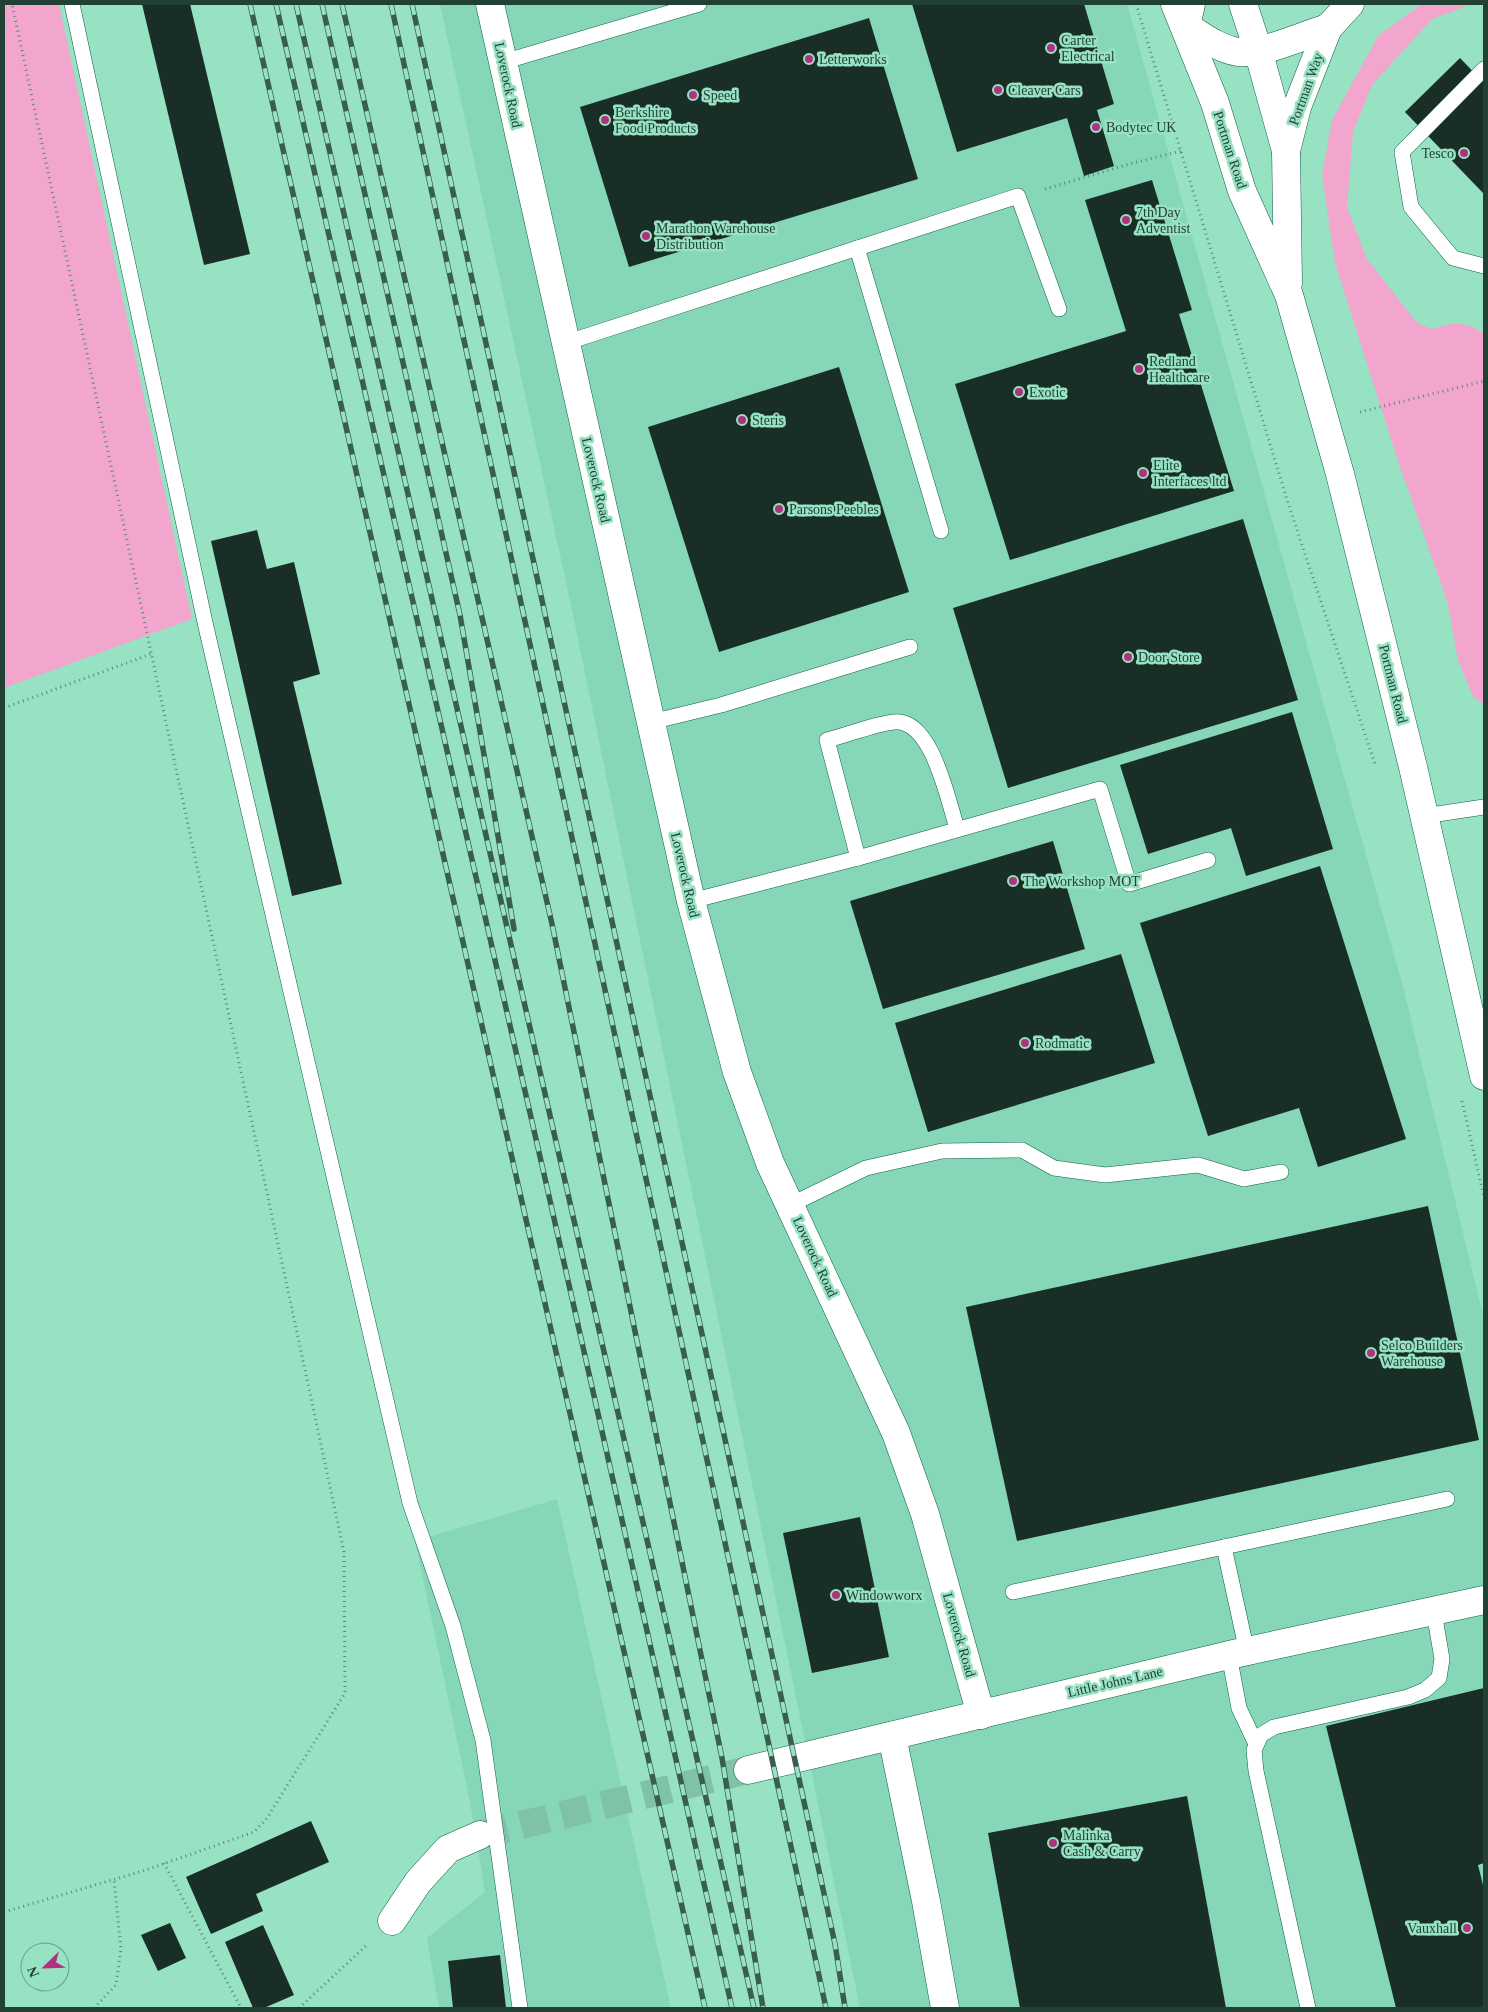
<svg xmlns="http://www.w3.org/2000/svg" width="1488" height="2012" font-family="'Times New Roman',serif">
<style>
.built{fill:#85d7b7}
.green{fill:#f2a5cd}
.building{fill:#192e26}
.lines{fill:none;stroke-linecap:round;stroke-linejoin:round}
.minor-tunnel{stroke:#80c2a7;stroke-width:28;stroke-dasharray:28 14;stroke-linecap:butt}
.service-casing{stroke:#0c6047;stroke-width:16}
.minor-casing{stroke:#0c6047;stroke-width:29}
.tertiary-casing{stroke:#0c6047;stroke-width:29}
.path{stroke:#588b77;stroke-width:3;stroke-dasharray:1 4;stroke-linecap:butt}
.service{stroke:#fff;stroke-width:15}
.minor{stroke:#fff;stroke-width:28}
.tertiary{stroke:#fff;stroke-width:28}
.rail-casing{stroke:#375e4e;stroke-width:5.5}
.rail{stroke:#98e2c4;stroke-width:4;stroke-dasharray:11;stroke-linecap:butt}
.poi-dot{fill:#af317f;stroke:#98e2c4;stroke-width:2}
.labels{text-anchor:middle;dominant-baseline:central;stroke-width:5;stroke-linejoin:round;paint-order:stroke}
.poi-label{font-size:14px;fill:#224135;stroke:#98e2c4;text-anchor:start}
.street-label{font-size:14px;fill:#224135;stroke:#98e2c4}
</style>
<rect width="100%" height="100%" fill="#98e2c4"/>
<!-- built -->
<g class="built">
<polygon points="440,4 1127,4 1402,983 1484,1319 1484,2008 860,2008 572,610"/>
<polygon points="557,1499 671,2008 439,2008 427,1938 485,1892 470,1802 415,1541"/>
</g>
<!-- green -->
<g class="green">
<polygon points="4,4 59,4 192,619 4,688"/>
<path d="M1422 4H1472L1432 19 1372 85 1353 132 1347 207 1367 259 1417 323 1432 329C1455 321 1463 321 1484 333V704L1473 697 1458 660 1447 601 1398 461 1335 263 1322 175 1332 120 1378 36Z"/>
</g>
<!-- building -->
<g class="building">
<polygon points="142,4 190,4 250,254 204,265"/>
<polygon points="912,4 1084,4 1114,104 1097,110 1114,166 1084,176 1067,118 957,152"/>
<polygon points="869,18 918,179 629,267 580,107"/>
<polygon points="1460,58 1484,83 1484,194 1405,112"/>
<polygon points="1152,180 1192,310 1179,314 1234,491 1010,560 955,384 1126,331 1085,200"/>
<polygon points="839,367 909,592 719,652 648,427"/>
<polygon points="1243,519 1298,700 1008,788 953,608"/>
<polygon points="257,530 267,569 294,562 320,674 293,682 342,884 292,896 211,541"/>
<polygon points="1292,712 1333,849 1246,876 1231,828 1148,854 1120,765"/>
<polygon points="1053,841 1085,949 883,1009 850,901"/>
<polygon points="1320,866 1406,1139 1318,1167 1299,1108 1208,1136 1140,923"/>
<polygon points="1121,954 1155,1063 928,1132 895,1023"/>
<polygon points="1428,1206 1479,1440 1017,1541 966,1307"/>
<polygon points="860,1517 889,1657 812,1673 783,1533"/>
<polygon points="1484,1688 1484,1863 1478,1865 1484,1889 1484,2008 1396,2008 1326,1726"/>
<polygon points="1187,1796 1226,2008 1020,2008 988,1833"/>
<polygon points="311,1821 329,1862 256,1894 263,1911 211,1934 186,1877"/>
<polygon points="170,1923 186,1958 158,1971 141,1935"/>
<polygon points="263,1925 294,1995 264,2008 253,2008 225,1942"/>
<polygon points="500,1955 506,2008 453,2008 448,1961"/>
</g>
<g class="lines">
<!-- minor-tunnel -->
<polyline class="minor-tunnel" points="480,1835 748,1770"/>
<!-- service casing -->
<g class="service-casing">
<g id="service">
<polyline points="72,4 206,627 410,1503 453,1626 483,1740 520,2008"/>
<polyline points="503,62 699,4"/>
<polyline points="1484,69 1402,152 1411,207 1453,258 1484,266"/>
<polyline points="857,248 941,531"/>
<polyline points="565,343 1018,196 1059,309"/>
<polyline points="651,722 721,705 910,647"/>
<polyline points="1424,816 1484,807"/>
<path d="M858 858 827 740C848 735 874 724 894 722 932 718 948 801 957 828"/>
<polyline points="691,901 858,858 1100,789 1129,884 1208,860"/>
<polyline points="790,1205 866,1168 942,1151 1022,1150 1054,1168 1105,1175 1198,1165 1244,1179 1281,1172"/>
<polyline points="1224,1547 1447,1499"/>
<polyline points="1013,1592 1224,1547 1247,1652"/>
<polyline points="1229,1655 1239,1708 1256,1744"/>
<polyline points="1308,2008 1256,1771 1254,1750 1261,1735 1274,1727 1408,1697 1425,1690 1439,1678 1442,1659 1434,1612"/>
</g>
</g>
<!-- minor casing -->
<g class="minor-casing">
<g id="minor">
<polyline points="490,4 691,901 737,1072 770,1163 896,1433 925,1514 981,1715"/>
<path d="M1191 4 1186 26C1202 36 1219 49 1238 52 1262 55 1304 35 1328 28"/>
<polyline points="1286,151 1297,107 1328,28 1350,4"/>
<polyline points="892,1736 926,1901 945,2008"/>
<polyline points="748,1770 1229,1655 1484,1600"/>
<polyline points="392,1921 418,1882 448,1849 480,1835"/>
</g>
</g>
<!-- tertiary casing -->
<g class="tertiary-casing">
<g id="tertiary">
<polyline points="1175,4 1215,103 1242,191 1289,295 1340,474 1413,767 1484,1076"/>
<polyline points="1243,4 1258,50 1286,151 1288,283"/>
</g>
</g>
<!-- path -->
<g class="path">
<polyline points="1136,4 1288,503 1375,764"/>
<polyline points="1045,189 1133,163 1181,151"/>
<polyline points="1360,412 1484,381"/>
<polyline points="4,708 151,654"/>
<polyline points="1462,1101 1484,1197"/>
<polyline points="164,1863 241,2008"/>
<polyline points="4,1912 146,1870 254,1832 267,1818 345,1693 344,1552 12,4"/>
<polyline points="94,2008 116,1985 121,1949 114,1879"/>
<polyline points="299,2008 368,1944"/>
</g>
<!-- service -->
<use href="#service" class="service"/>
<!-- minor -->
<use href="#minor" class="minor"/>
<!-- tertiary -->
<use href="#tertiary" class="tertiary"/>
<!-- rail casing -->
<g class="rail-casing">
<g id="rail">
<polyline points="250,4 705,2008"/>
<polyline points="276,4 544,1174 732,2008"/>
<polyline points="296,4 754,2008"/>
<polyline points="322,4 460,615 514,929"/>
<polyline points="342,4 552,924 722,1758 763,2008"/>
<polyline points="391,4 826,2008"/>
<polyline points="412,4 835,1944 845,2008"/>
</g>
</g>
<!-- rail -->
<use href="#rail" class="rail"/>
</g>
<!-- markers -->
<g class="poi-dot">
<circle cx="1051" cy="48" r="5"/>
<circle cx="809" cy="59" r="5"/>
<circle cx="998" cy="90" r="5"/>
<circle cx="693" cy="95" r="5"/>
<circle cx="605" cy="120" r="5"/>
<circle cx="1096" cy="127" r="5"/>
<circle cx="1464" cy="153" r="5"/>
<circle cx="1126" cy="220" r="5"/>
<circle cx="646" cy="236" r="5"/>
<circle cx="1139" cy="369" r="5"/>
<circle cx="1019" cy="392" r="5"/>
<circle cx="742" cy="420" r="5"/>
<circle cx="1143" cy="473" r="5"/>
<circle cx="779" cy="509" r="5"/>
<circle cx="1128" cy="657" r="5"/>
<circle cx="1013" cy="881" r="5"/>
<circle cx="1025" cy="1043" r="5"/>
<circle cx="1371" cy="1353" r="5"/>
<circle cx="836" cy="1595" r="5"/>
<circle cx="1053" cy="1843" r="5"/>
<circle cx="1467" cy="1928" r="5"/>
</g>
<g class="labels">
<!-- poi labels -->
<g class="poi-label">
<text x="1061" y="40">Carter<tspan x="1061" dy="16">Electrical</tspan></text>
<text x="819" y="59">Letterworks</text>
<text x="1008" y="90">Cleaver Cars</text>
<text x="703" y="95">Speed</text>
<text x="615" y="112">Berkshire<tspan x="615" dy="16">Food Products</tspan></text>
<text x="1106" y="127">Bodytec UK</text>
<text x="1454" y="153" text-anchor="end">Tesco</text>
<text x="1136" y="212">7th Day<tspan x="1136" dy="16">Adventist</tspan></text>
<text x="656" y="228">Marathon Warehouse<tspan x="656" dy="16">Distribution</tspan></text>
<text x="1149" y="361">Redland<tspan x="1149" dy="16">Healthcare</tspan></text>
<text x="1029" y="392">Exotic</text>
<text x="752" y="420">Steris</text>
<text x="1153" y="465">Elite<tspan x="1153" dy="16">Interfaces ltd</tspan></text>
<text x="789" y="509">Parsons Peebles</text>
<text x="1138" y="657">Door Store</text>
<text x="1023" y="881">The Workshop MOT</text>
<text x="1035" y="1043">Rodmatic</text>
<text x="1381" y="1345">Selco Builders<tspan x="1381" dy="16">Warehouse</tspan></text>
<text x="846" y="1595">Windowworx</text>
<text x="1063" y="1835">Malinka<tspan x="1063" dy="16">Cash &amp; Carry</tspan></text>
<text x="1457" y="1928" text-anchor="end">Vauxhall</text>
</g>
<!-- street labels -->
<g class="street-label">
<text transform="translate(508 85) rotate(78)">Loverock Road</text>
<text transform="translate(1306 89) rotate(-70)">Portman Way</text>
<text transform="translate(1230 150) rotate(72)">Portman Road</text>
<text transform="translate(596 480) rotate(77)">Loverock Road</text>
<text transform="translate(1393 684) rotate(76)">Portman Road</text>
<text transform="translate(685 875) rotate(77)">Loverock Road</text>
<text transform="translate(815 1257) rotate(65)">Loverock Road</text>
<text transform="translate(959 1635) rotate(74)">Loverock Road</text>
<text transform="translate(1115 1682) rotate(-13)">Little Johns Lane</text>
</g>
</g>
<!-- border -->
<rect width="1488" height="2012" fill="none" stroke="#224135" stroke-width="10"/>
<!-- north arrow -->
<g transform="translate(45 1967) rotate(247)"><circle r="24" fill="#98e2c4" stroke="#69a28b"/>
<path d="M0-4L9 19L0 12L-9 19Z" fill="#af317f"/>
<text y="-8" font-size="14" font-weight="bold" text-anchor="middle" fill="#224135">N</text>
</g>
</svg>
